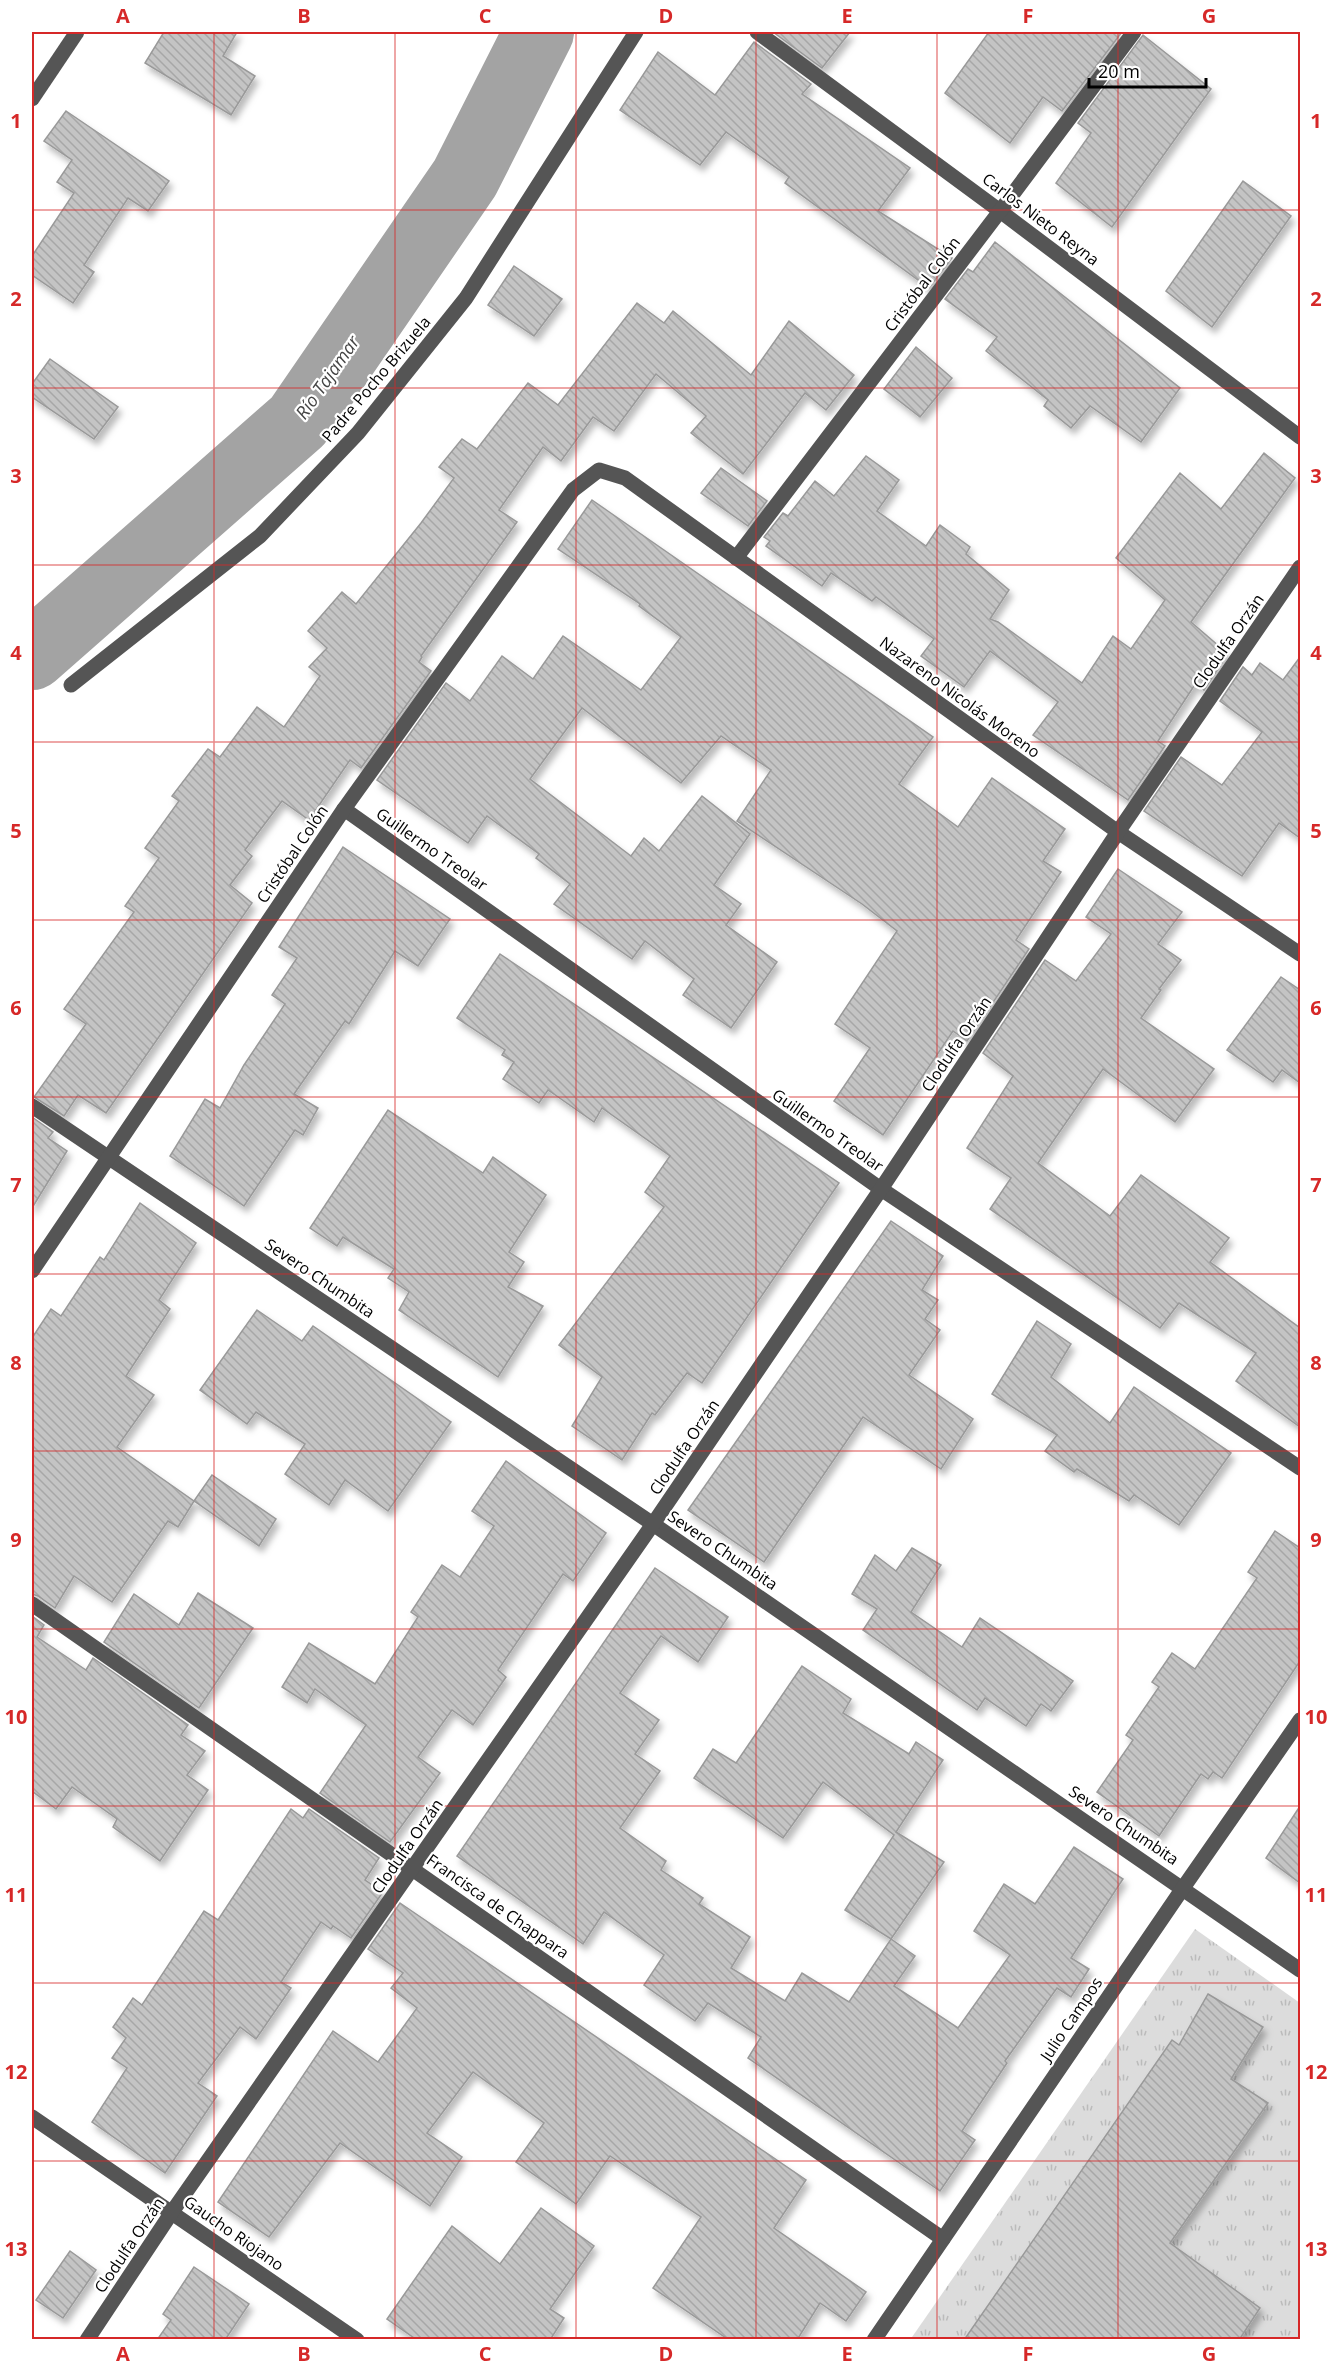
<svg xmlns="http://www.w3.org/2000/svg" width="1332" height="2371" font-family="'Open Sans',sans-serif">
<style>
.park{fill:url(#park-tufts)}
.lines{fill:none;stroke-linecap:round;stroke-linejoin:round}
.river{stroke:#a3a3a3;stroke-width:70}
.building{fill:url(#building-back-hatch);stroke:#999;stroke-width:1.5;filter:url(#shadow)}
.minor{stroke:#555;stroke-width:15}
.grid{fill:none;stroke:#d62828;stroke-width:1.5;stroke-opacity:0.55}
.labels{text-anchor:middle;dominant-baseline:central;stroke-width:4.5;stroke-linejoin:round;paint-order:stroke}
.street-label{font-size:16px;fill:#000;stroke:#fff}
.water-label{font-size:18px;font-style:italic;fill:#444;stroke:#fff}
.neatline{fill:none;stroke:#d62828;stroke-width:2}
.grid-label{font-size:20px;text-anchor:middle;font-weight:bold;fill:#d62828}
</style>
<defs>
<pattern id="park-tufts" width="24" height="20" patternUnits="userSpaceOnUse" patternTransform="scale(1.5)"><rect width="24" height="20" fill="#dcdcdc"/><path d="M3 7l-1-3M5 7V3M7 7l1-3M15 17l-1-3M17 17v-4M19 17l1-3" fill="none" stroke="#bbb"/></pattern>
<pattern id="building-back-hatch" width="6" height="6" patternUnits="userSpaceOnUse" patternTransform="scale(1.5)"><rect width="6" height="6" fill="#c4c4c4"/><path d="M-1 5l2 2M0 0l6 6M5-1l2 2" fill="none" stroke="#a7a7a7"/></pattern>
<filter id="shadow"><feDropShadow dx="3.5" dy="6" stdDeviation="3" flood-color="#0004"/></filter>
</defs>
<rect width="100%" height="100%" fill="#fff"/>
<!-- park -->
<polygon class="park" points="1195,1929 1300,2003 1300,2339 910,2340"/>
<g class="lines">
<!-- river -->
<polyline class="river" points="32,655 298,421 465,178 539,32"/>
</g>
<!-- building -->
<g class="building">
<polygon points="164,32 237,32 223,56 255,76 231,115 145,63"/>
<polygon points="773,32 850,32 822,68"/>
<polygon points="989,32 1122,32 1062,111 1043,97 1010,143 945,93"/>
<polygon points="1143,35 1211,89 1112,227 1056,183 1091,133 1078,123"/>
<polygon points="754,42 811,84 802,94 910,168 878,211 952,258 929,288 785,183 789,177 726,132 700,165 620,110 658,52 715,95"/>
<polygon points="66,111 169,181 148,211 128,198 84,265 94,272 73,303 32,275 32,256 74,193 57,182 72,160 44,141"/>
<polygon points="1243,181 1291,216 1212,327 1166,291"/>
<polygon points="995,242 1180,388 1141,442 1090,406 1071,428 1044,406 1048,400 986,351 997,337 945,299 968,269 973,272"/>
<polygon points="514,266 562,299 534,336 488,305"/>
<polygon points="637,303 664,323 673,311 751,375 789,321 854,375 826,410 805,393 743,474 691,433 706,416 656,374 614,431 593,417 561,461 543,447 499,510 517,522 421,656 422,657 419,662 431,671 361,768 350,760 309,820 282,801 245,850 252,856 230,885 252,903 106,1113 78,1095 64,1116 34,1097 86,1024 64,1009 134,912 125,906 159,858 145,848 179,801 172,796 208,749 220,757 257,707 284,727 320,676 309,667 327,648 308,631 342,592 356,604 421,523 454,478 439,467 462,439 477,449 528,383 558,405"/>
<polygon points="916,347 952,378 920,417 884,389"/>
<polygon points="50,359 118,407 94,439 32,397 32,384"/>
<polygon points="1264,453 1295,478 1191,622 1228,654 1204,690 1196,683 1158,741 1165,746 1128,800 1033,735 1058,702 990,651 964,687 921,656 934,639 876,597 872,601 831,573 822,586 766,546 770,541 764,537 783,513 788,516 815,481 834,496 866,456 899,480 877,511 926,546 940,525 970,547 966,554 1009,590 990,619 998,622 1082,683 1113,636 1131,649 1165,600 1116,558 1180,473 1221,509"/>
<polygon points="721,468 767,501 748,526 701,493"/>
<polygon points="592,500 933,737 899,784 958,827 992,778 1065,829 1043,861 1061,872 1016,940 1029,949 967,1041 953,1031 883,1135 834,1101 870,1048 835,1024 897,931 862,904 737,821 771,770 721,736 681,783 582,708 530,779 631,856 644,838 659,851 702,796 750,834 714,885 741,904 726,925 777,962 731,1028 683,995 694,979 645,941 632,959 554,904 570,884 536,858 539,854 487,816 468,843 377,780 446,683 470,701 502,656 533,679 563,636 641,690 681,637 639,606 640,604 558,549"/>
<polygon points="1300,657 1300,838 1279,823 1242,876 1144,811 1181,757 1222,785 1262,732 1220,701 1243,667 1252,675 1260,663 1283,680"/>
<polygon points="343,847 450,919 418,966 395,951 349,1024 345,1021 294,1094 318,1108 303,1135 295,1130 244,1206 170,1156 205,1099 220,1108 244,1065 285,1004 272,995 297,958 279,947"/>
<polygon points="1118,869 1182,912 1158,944 1181,960 1159,989 1161,990 1141,1018 1214,1069 1175,1122 1103,1069 1038,1163 1110,1216 1141,1175 1229,1238 1210,1262 1300,1328 1300,1427 1236,1381 1256,1353 1179,1303 1160,1328 990,1209 1011,1178 967,1148 1013,1076 983,1053 1045,960 1076,981 1111,934 1086,917"/>
<polygon points="500,954 839,1183 702,1383 687,1373 655,1415 652,1413 622,1460 572,1426 602,1377 559,1345 664,1207 645,1192 670,1156 602,1108 594,1122 548,1090 539,1103 503,1079 514,1062 502,1055 505,1050 457,1018"/>
<polygon points="1281,977 1300,990 1300,1083 1282,1070 1273,1082 1227,1050"/>
<polygon points="388,1110 483,1173 493,1157 546,1195 509,1252 524,1262 508,1287 543,1306 498,1377 399,1310 409,1292 388,1278 394,1269 343,1237 337,1246 310,1228"/>
<polygon points="32,1117 53,1132 48,1138 67,1151 32,1208"/>
<polygon points="140,1203 196,1243 159,1300 170,1309 126,1376 154,1395 117,1447 194,1501 212,1475 276,1519 259,1546 194,1501 178,1527 168,1521 112,1602 74,1576 55,1608 38,1596 32,1594 32,1338 51,1309 61,1316 100,1257 104,1260"/>
<polygon points="891,1221 943,1256 922,1290 938,1300 925,1319 940,1330 909,1375 973,1419 941,1469 863,1417 764,1562 688,1510"/>
<polygon points="257,1310 302,1341 313,1326 451,1422 388,1511 345,1480 329,1505 285,1474 305,1444 256,1412 247,1424 200,1390"/>
<polygon points="1037,1321 1071,1344 1051,1377 1110,1423 1134,1387 1231,1453 1179,1525 1134,1495 1129,1501 1077,1469 1074,1472 1045,1451 1057,1435 992,1394"/>
<polygon points="506,1461 606,1533 573,1581 563,1574 498,1670 506,1677 473,1725 452,1710 418,1757 440,1773 390,1842 320,1793 366,1725 315,1689 307,1703 282,1687 309,1643 375,1684 418,1617 411,1612 442,1565 460,1577 494,1526 472,1511"/>
<polygon points="1275,1531 1300,1548 1300,1661 1222,1778 1213,1772 1208,1779 1201,1774 1159,1836 1097,1792 1133,1740 1126,1735 1159,1687 1152,1682 1172,1653 1195,1669 1257,1578 1248,1572"/>
<polygon points="912,1548 941,1565 911,1612 962,1647 980,1618 1073,1681 1051,1711 1041,1704 1026,1726 985,1698 977,1710 863,1630 877,1609 852,1594 875,1555 896,1571"/>
<polygon points="655,1568 728,1617 698,1662 661,1636 620,1693 659,1720 635,1754 660,1771 620,1828 666,1861 661,1870 703,1898 699,1904 750,1937 731,1968 785,2001 802,1973 849,2002 891,1939 915,1956 894,1986 958,2028 1010,1955 974,1931 1004,1884 1035,1904 1074,1847 1123,1879 1071,1958 1089,1969 1071,1997 1057,1988 1005,2061 1007,2063 962,2131 975,2140 940,2191 748,2058 761,2037 708,2003 695,2021 644,1985 664,1955 604,1912 583,1944 457,1856"/>
<polygon points="198,1593 253,1628 199,1708 104,1642 134,1594 179,1625"/>
<polygon points="32,1616 44,1625 37,1637 86,1670 93,1658 188,1725 181,1735 205,1751 187,1775 208,1790 160,1861 113,1827 117,1819 72,1787 56,1809 32,1791"/>
<polygon points="802,1666 851,1699 843,1713 909,1754 916,1742 943,1760 896,1832 944,1862 891,1939 845,1910 894,1835 823,1782 783,1838 694,1778 713,1749 736,1763"/>
<polygon points="1300,1806 1300,1883 1266,1858"/>
<polygon points="291,1809 303,1818 309,1809 379,1858 365,1880 383,1892 351,1938 333,1926 331,1929 321,1922 281,1982 291,1988 256,2039 240,2027 198,2083 217,2096 165,2173 92,2122 127,2068 112,2058 126,2038 113,2027 133,1998 142,2005 204,1911 218,1920"/>
<polygon points="400,1903 806,2180 774,2228 866,2292 846,2321 820,2303 797,2340 729,2340 653,2288 701,2217 610,2156 576,2204 516,2162 544,2123 473,2072 427,2133 462,2157 430,2206 340,2143 269,2237 218,2202 333,2031 378,2062 417,2008 391,1988 403,1973 368,1949"/>
<polygon points="1208,1994 1263,2027 1231,2079 1268,2103 1170,2243 1260,2308 1239,2340 964,2340 1172,2040 1179,2045"/>
<polygon points="541,2208 594,2246 550,2309 564,2318 550,2340 417,2340 387,2319 452,2226 500,2264"/>
<polygon points="70,2251 96,2270 63,2318 36,2300"/>
<polygon points="194,2267 249,2304 225,2340 157,2340 171,2320 163,2314"/>
</g>
<g class="lines">
<!-- minor -->
<g class="minor">
<polyline points="757,32 1000,211 1300,437"/>
<polyline points="32,99 77,32"/>
<polyline points="736,558 1000,211 1134,32"/>
<polyline points="71,685 260,536 358,433 466,298 636,32"/>
<polyline points="344,809 881,1189 1300,1468"/>
<polyline points="32,1106 653,1524 1300,1970"/>
<polyline points="32,1271 344,809 573,490 599,470 625,478 1118,832 1300,954"/>
<polyline points="32,1604 943,2239"/>
<polyline points="32,2117 357,2340"/>
<polyline points="87,2340 172,2212 653,1524 881,1189 1118,832 1300,567"/>
<polyline points="874,2340 1183,1888 1300,1720"/>
</g>
</g>
<!-- grid -->
<path class="grid" d="M214 32V2340M395 32V2340M576 32V2340M756 32V2340M937 32V2340M1118 32V2340M32 210H1300M32 388H1300M32 565H1300M32 742H1300M32 920H1300M32 1097H1300M32 1274H1300M32 1451H1300M32 1629H1300M32 1806H1300M32 1983H1300M32 2161H1300"/>
<g class="labels">
<!-- street labels -->
<g class="street-label">
<text transform="translate(1041 219) rotate(37)">Carlos Nieto Reyna</text>
<text transform="translate(922 284) rotate(-53)">Cristóbal Colón</text>
<text transform="translate(376 379) rotate(-50)">Padre Pocho Brizuela</text>
<text transform="translate(1228 641) rotate(-55)">Clodulfa Orzán</text>
<text transform="translate(960 697) rotate(36)">Nazareno Nicolás Moreno</text>
<text transform="translate(432 849) rotate(35)">Guillermo Treolar</text>
<text transform="translate(292 854) rotate(-56)">Cristóbal Colón</text>
<text transform="translate(956 1044) rotate(-56)">Clodulfa Orzán</text>
<text transform="translate(828 1130) rotate(35)">Guillermo Treolar</text>
<text transform="translate(320 1278) rotate(34)">Severo Chumbita</text>
<text transform="translate(684 1447) rotate(-56)">Clodulfa Orzán</text>
<text transform="translate(723 1550) rotate(34)">Severo Chumbita</text>
<text transform="translate(1124 1825) rotate(34)">Severo Chumbita</text>
<text transform="translate(407 1846) rotate(-55)">Clodulfa Orzán</text>
<text transform="translate(498 1906) rotate(35)">Francisca de Chappara</text>
<text transform="translate(1071 2019) rotate(-56)">Julio Campos</text>
<text transform="translate(234 2233) rotate(35)">Gaucho Riojano</text>
<text transform="translate(129 2245) rotate(-56)">Clodulfa Orzán</text>
</g>
<!-- water labels -->
<g class="water-label">
<text transform="translate(327 377) rotate(-55)">Río Tajamar</text>
</g>
</g>
<!-- border -->
<rect width="1332" height="2371" fill="none" stroke="#ffffff" stroke-width="66"/>
<!-- scale -->
<path d="M1089 78v9h117v-9" fill="none" stroke="#000000" stroke-width="3"/>
<text x="1098" y="78" font-size="18" fill="#000000" stroke="#ffffff" stroke-width="4.5" paint-order="stroke">20 m</text>
<rect x="33" y="33" width="1266" height="2305" class="neatline"/>
<g class="grid-label">
<text x="123" y="23">A</text>
<text x="304" y="23">B</text>
<text x="485" y="23">C</text>
<text x="666" y="23">D</text>
<text x="847" y="23">E</text>
<text x="1028" y="23">F</text>
<text x="1209" y="23">G</text>
<text x="16" y="128">1</text>
<text x="1316" y="128">1</text>
<text x="16" y="306">2</text>
<text x="1316" y="306">2</text>
<text x="16" y="483">3</text>
<text x="1316" y="483">3</text>
<text x="16" y="660">4</text>
<text x="1316" y="660">4</text>
<text x="16" y="838">5</text>
<text x="1316" y="838">5</text>
<text x="16" y="1015">6</text>
<text x="1316" y="1015">6</text>
<text x="16" y="1192">7</text>
<text x="1316" y="1192">7</text>
<text x="16" y="1370">8</text>
<text x="1316" y="1370">8</text>
<text x="16" y="1547">9</text>
<text x="1316" y="1547">9</text>
<text x="16" y="1724">10</text>
<text x="1316" y="1724">10</text>
<text x="16" y="1902">11</text>
<text x="1316" y="1902">11</text>
<text x="16" y="2079">12</text>
<text x="1316" y="2079">12</text>
<text x="16" y="2256">13</text>
<text x="1316" y="2256">13</text>
<text x="123" y="2361">A</text>
<text x="304" y="2361">B</text>
<text x="485" y="2361">C</text>
<text x="666" y="2361">D</text>
<text x="847" y="2361">E</text>
<text x="1028" y="2361">F</text>
<text x="1209" y="2361">G</text>
</g>
</svg>
